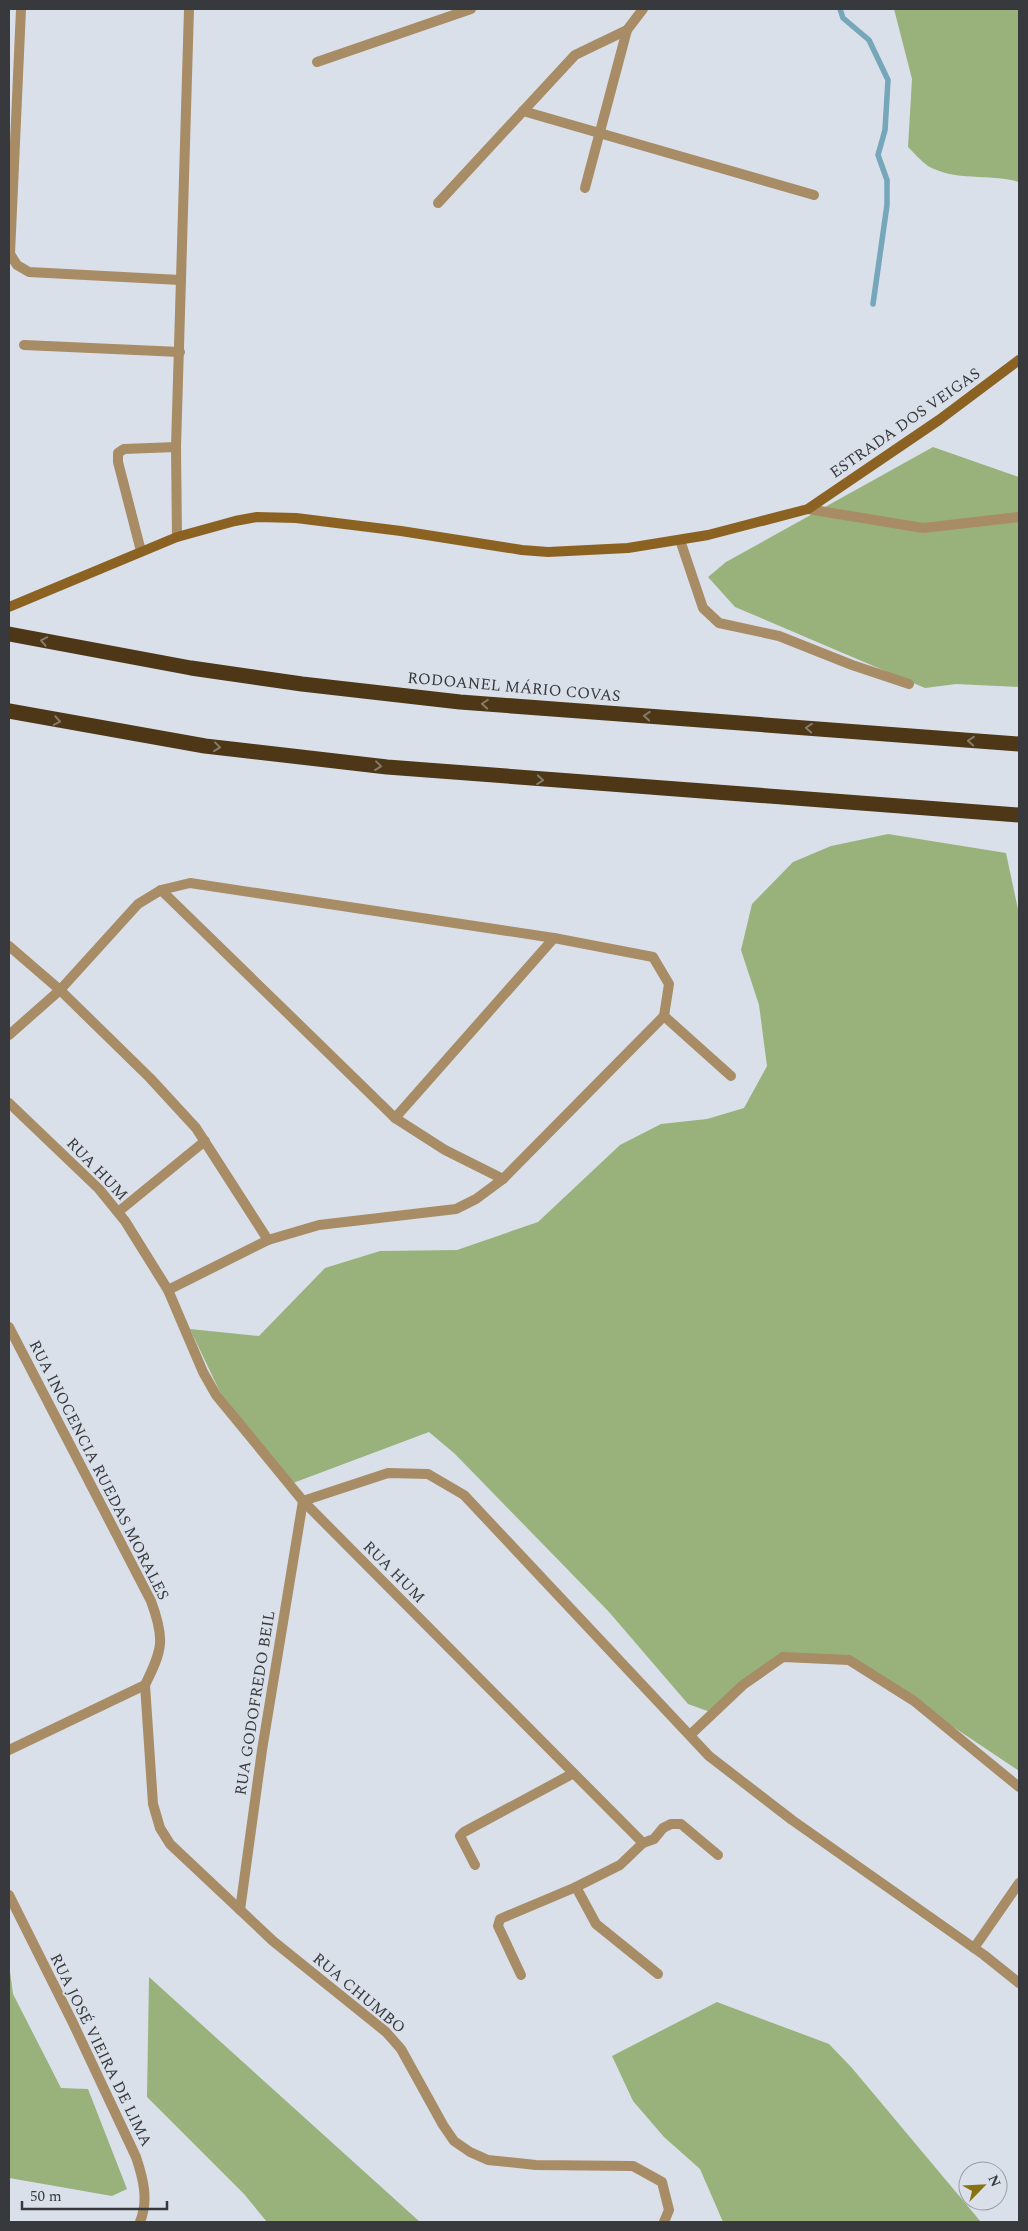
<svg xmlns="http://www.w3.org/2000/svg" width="1028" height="2231" font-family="Spectral,serif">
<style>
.forest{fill:#99b27c}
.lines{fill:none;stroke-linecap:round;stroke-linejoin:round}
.stream{stroke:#75a6ba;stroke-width:5.5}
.street{stroke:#a88c66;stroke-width:10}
.secondary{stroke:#8c6223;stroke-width:10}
.highway{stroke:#4d3717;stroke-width:15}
.oneway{stroke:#857b6b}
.labels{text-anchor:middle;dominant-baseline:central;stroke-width:4;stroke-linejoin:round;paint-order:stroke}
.street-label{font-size:16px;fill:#37393d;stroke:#dae0ea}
</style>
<rect width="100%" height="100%" fill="#dae0ea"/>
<!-- forest -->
<g class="forest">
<path d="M894 9 1019 10V182C989 173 956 182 928 166 921 161 914 153 908 147L912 79Z"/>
<polygon points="933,447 1019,477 1019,687 956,684 925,688 735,607 708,577 726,562"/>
<polygon points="888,834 1006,853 1019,914 1019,1771 925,1708 849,1660 783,1657 713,1713 688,1704 609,1612 455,1454 429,1432 293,1483 220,1392 190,1329 259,1336 325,1268 380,1251 457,1250 538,1222 620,1145 661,1124 707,1119 744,1108 767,1066 759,1005 741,950 752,904 793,862 831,846"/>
<polygon points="9,1964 13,1994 61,2088 88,2089 127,2189 112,2196 9,2178"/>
<polygon points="149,1977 420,2222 267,2222 244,2194 147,2097"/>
<polygon points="717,2002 829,2044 852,2068 981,2222 723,2222 700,2169 664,2137 633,2101 612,2056"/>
</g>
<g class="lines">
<!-- stream -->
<polyline class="stream" points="840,9 843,18 869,40 888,80 885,130 878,155 887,180 887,205 873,304"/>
<!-- street -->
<g class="street">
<polyline points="21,9 10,254 17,265 29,272 180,280"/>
<polyline points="317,62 471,9"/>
<polyline points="523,111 814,195"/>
<polyline points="585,188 627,30"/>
<polyline points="438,203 575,55 627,30 643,9"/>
<polyline points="24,345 180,352"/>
<polyline points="808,509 923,528 1019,517"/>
<polyline points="177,537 176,447 189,9"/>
<polyline points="680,540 703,608 719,623 779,636 852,665 909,684"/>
<polyline points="141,551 118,462 118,453 124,449 176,447"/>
<polyline points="161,890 395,1118 445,1150 503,1179"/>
<polyline points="9,946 60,990 150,1078 196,1128 268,1240"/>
<polyline points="664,1016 731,1076"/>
<polyline points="9,1035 60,990 138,904 161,890 190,883 554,938 653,957 669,984 664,1016 503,1179 476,1199 456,1209 319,1225 268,1240 168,1290"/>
<polyline points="9,1103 99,1189 125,1221 168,1290 203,1372 216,1395 303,1501 643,1843"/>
<polyline points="395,1118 554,938"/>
<polyline points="118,1212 205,1141"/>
<path d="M9 1327 151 1601C165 1639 163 1649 145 1685"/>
<polyline points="145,1685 153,1804 160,1828 170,1844 273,1941 386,2032 401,2049 443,2125 454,2141 470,2152 488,2160 536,2165 633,2166 662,2182 669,2210 664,2222"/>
<polyline points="690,1735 743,1685 783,1657 849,1660 914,1701 1019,1787"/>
<polyline points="9,1750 145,1685"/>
<polyline points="475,1865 460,1836 464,1832 572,1774"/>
<polyline points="576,1887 620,1865 643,1843 654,1839 663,1828 671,1824 681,1824 718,1855"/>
<path d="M9 1895 72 2021 136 2157C143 2178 149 2200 140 2222"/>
<polyline points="240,1910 262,1750 303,1501 388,1473 428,1474 464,1495 709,1756 792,1820 984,1955 1019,1983"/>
<polyline points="974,1948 1019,1883"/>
<polyline points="521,1975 498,1926 500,1919 576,1887 596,1924 658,1974"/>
</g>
<!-- secondary -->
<polyline class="secondary" points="9,607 177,537 235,521 257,517 296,518 401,531 522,550 548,552 628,548 708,535 808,509 939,420 1019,360"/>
<!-- highway -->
<g class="highway">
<polyline points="9,634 191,668 302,684 460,702 1019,744"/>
<polyline points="9,711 205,746 387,767 1019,815"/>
</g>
</g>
<!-- one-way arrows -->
<defs><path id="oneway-chevron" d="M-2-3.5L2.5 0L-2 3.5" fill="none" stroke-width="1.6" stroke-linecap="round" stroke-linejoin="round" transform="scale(1.25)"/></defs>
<g class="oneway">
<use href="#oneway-chevron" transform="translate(44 641) rotate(-169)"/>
<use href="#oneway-chevron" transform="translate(485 704) rotate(-176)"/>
<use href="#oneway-chevron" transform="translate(647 716) rotate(-176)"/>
<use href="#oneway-chevron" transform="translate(57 721) rotate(10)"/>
<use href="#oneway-chevron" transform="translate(809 728) rotate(-176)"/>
<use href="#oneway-chevron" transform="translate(971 741) rotate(-176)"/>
<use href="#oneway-chevron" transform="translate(217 747) rotate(7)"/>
<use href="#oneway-chevron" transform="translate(378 766) rotate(7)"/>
<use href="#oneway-chevron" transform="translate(540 780) rotate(4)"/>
</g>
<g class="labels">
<!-- street labels -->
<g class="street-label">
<text transform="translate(905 423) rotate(-35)">ESTRADA DOS VEIGAS</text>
<text transform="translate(514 687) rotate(5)">RODOANEL MÁRIO COVAS</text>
<text transform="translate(97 1169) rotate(46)">RUA HUM</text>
<text transform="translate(99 1470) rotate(63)">RUA INOCENCIA RUEDAS MORALES</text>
<text transform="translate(394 1572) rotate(45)">RUA HUM</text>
<text transform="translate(255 1703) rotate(-81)">RUA GODOFREDO BEIL</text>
<text transform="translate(359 1993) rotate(40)">RUA CHUMBO</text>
<text transform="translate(101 2050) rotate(64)">RUA JOSÉ VIEIRA DE LIMA</text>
</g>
</g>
<!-- border -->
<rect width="1028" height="2231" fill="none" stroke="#37393d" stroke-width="20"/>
<!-- north arrow -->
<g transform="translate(983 2186) rotate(66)"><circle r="24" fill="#dae0ea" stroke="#999da5"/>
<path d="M0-4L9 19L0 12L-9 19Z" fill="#887214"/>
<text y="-8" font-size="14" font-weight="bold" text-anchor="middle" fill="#37393d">N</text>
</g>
<!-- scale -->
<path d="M22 2201v8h145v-8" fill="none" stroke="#37393d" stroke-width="2.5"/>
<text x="30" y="2201" font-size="15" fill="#37393d" stroke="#dae0ea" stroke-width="4" paint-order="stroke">50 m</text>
</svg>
